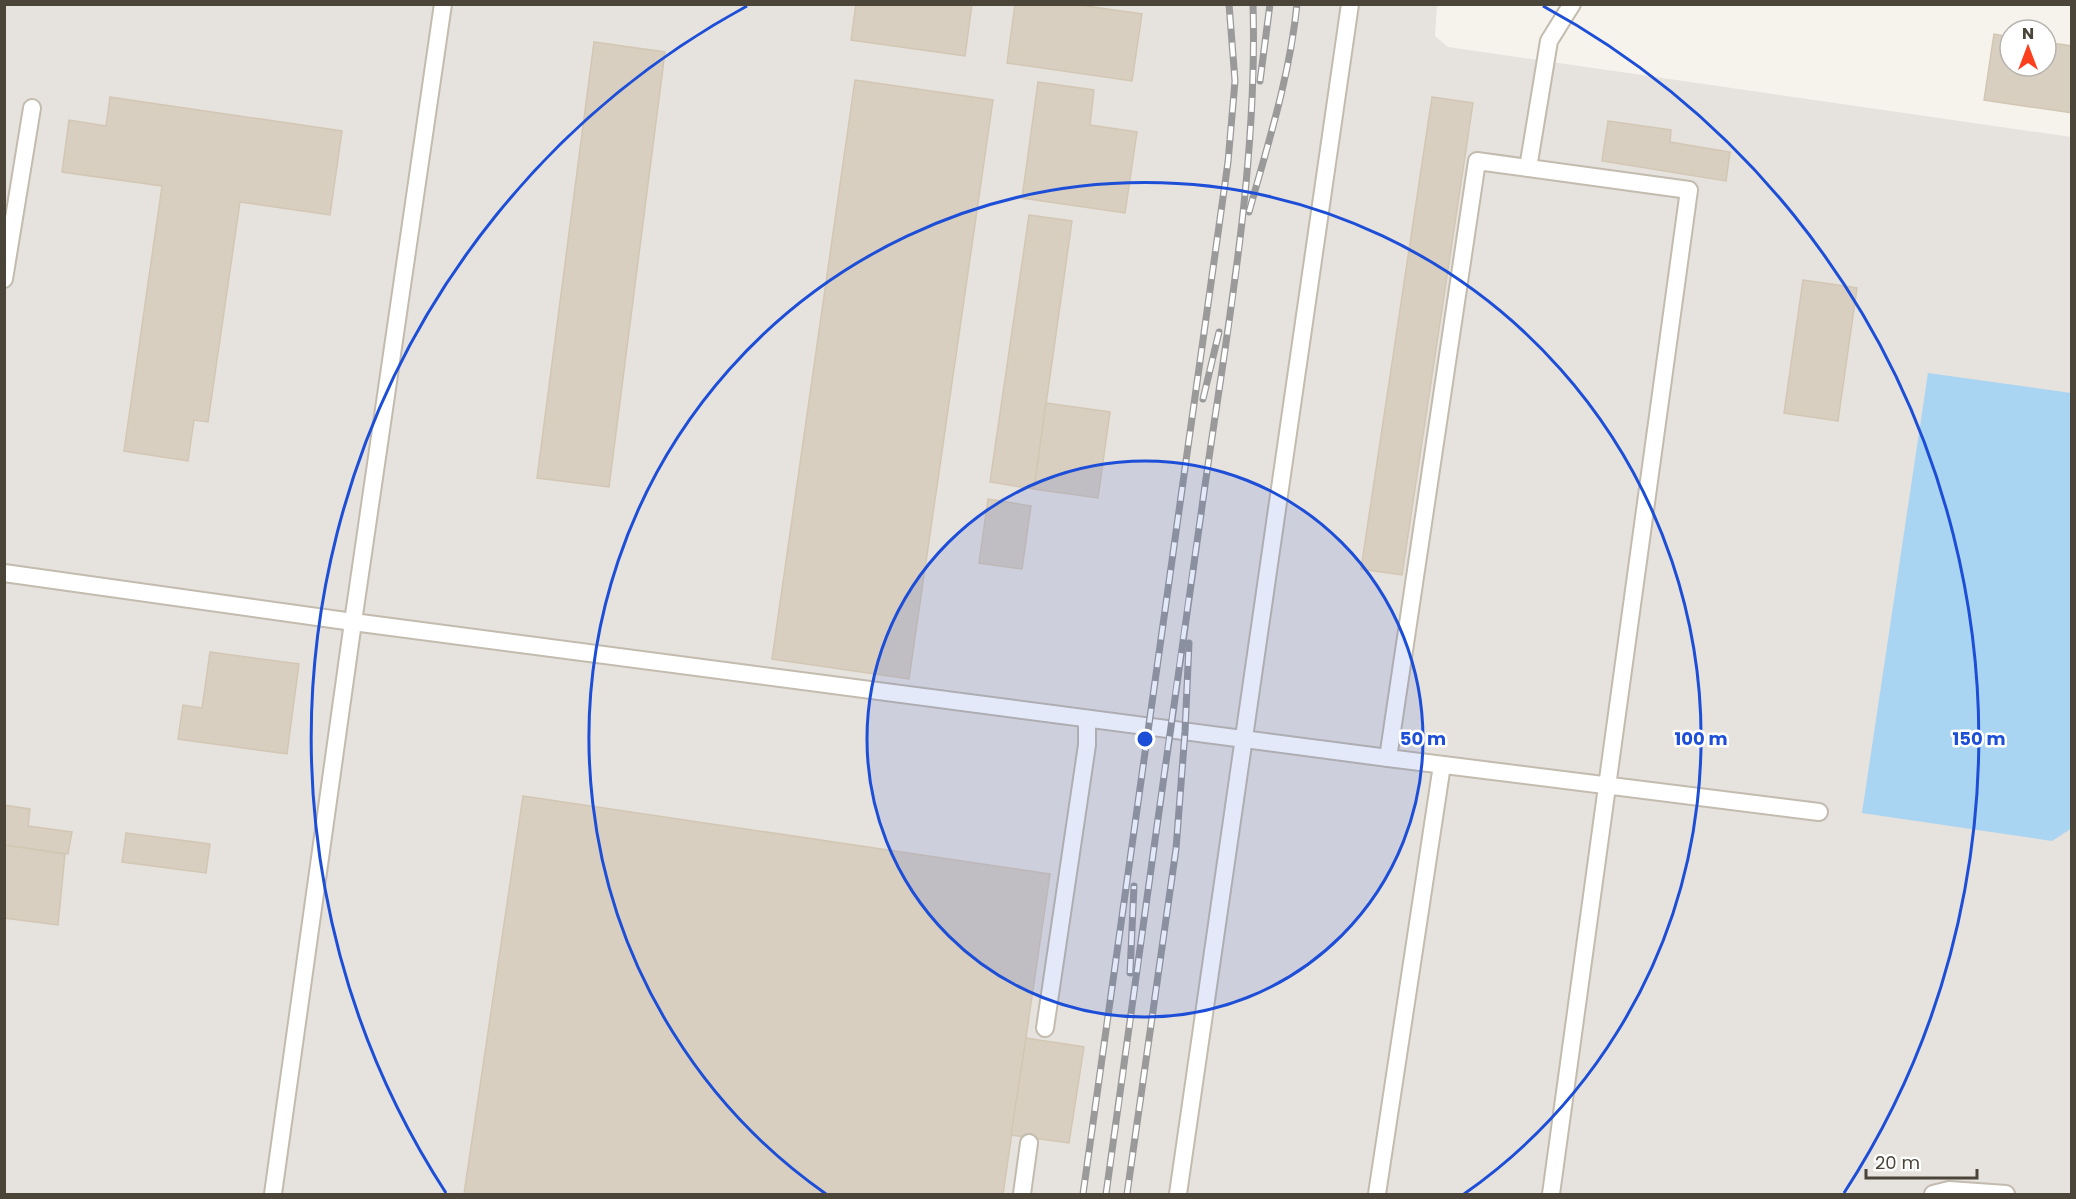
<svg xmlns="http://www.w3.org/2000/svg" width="2076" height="1199" font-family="Poppins,sans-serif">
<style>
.industrial{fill:#e6e2dd}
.water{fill:#a9d4f2}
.building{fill:#d8cfc1;stroke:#d3c7b4;stroke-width:1.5}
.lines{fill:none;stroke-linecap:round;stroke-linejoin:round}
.service-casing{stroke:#c2bbae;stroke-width:20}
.service{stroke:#fff;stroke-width:16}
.rail-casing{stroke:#9a9a9a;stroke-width:7}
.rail{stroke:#fff;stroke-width:4.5;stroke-dasharray:14;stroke-linecap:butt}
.ring{fill:none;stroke:#1d4ed8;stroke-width:3}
.centre{fill:#1d4ed8;stroke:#fff;stroke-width:3}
.ring-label{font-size:18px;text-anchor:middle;font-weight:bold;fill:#1d4ed8;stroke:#fff;stroke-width:5;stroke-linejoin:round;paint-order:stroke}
</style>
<rect width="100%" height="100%" fill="#f6f3ec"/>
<!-- industrial -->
<polygon class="industrial" points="5,5 1437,5 1435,36 1448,47 2071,137 2071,1194 5,1194"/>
<!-- water -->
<polygon class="water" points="1928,373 2071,393 2072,828 2052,841 1862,813"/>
<!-- building -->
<g class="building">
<polygon points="856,4 972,4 965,56 851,40"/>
<polygon points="1015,4 1072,4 1142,14 1132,81 1007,63"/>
<polygon points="1994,34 2010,37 2010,66 2046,66 2046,42 2072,46 2072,113 1984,100"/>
<polygon points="594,42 665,52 609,487 537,478"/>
<polygon points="855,80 993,100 909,679 772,659"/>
<polygon points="1038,82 1094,90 1090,125 1137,132 1125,213 1022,198"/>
<polygon points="110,97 342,131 330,215 240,202 208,422 194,420 188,461 124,451 162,186 62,172 69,120 106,126"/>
<polygon points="1432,97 1473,103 1402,575 1361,569"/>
<polygon points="1608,121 1671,130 1670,142 1730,152 1726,181 1602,161"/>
<polygon points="1029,215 1072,221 1034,489 990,482"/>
<polygon points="1803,280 1857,288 1838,421 1784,413"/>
<polygon points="1046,403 1110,412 1098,498 1034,489"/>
<polygon points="988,499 1031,506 1022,569 979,563"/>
<polygon points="210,652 299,664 287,754 178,739 183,705 202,708"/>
<polygon points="523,796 1050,874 1003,1194 464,1194"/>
<polygon points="4,805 30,809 28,826 72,832 68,854 4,845"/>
<polygon points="126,833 210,844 206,873 122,862"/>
<polygon points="4,845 65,854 58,925 4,918"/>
<polygon points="1026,1038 1084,1047 1069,1143 1011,1135"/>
</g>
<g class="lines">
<!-- service casing -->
<g class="service-casing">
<g id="service">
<polyline points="1528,168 1549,41 1572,4"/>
<polyline points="4,279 32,108"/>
<polyline points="4,573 353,622 1388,758"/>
<polyline points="1045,1028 1087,745 1087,719"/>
<polyline points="273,1194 353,622 443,4"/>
<polyline points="1022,1194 1029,1143"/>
<polyline points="1178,1194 1350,4"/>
<polyline points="1377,1194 1442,765"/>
<polyline points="1551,1194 1689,190 1477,161 1388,758 1819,812"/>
<polyline points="1933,1194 1949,1190 2006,1194"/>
</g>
</g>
<!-- service -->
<use href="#service" class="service"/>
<!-- rail casing -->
<g class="rail-casing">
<g id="rail">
<polyline points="1260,81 1270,4"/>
<path d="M1249 212C1268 144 1290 75 1297 4"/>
<polyline points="1203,399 1219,332"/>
<polyline points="1130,973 1134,886"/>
<polyline points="1083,1194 1228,162 1235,81 1229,4"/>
<path d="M1106 1194C1138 968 1168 740 1201 514 1224 345 1258 175 1253 4"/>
<polyline points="1127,1194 1176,849 1185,732 1189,643"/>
</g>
</g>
<!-- rail -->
<use href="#rail" class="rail"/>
</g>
<!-- distance rings -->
<circle cx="1145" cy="739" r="278" fill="#1d4ed8" fill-opacity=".12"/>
<g class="ring">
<circle cx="1145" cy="739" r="278"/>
<path d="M826 1194A556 556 0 1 1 1464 1194"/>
<path d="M446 1193A834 834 0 0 1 747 6M1543 6A834 834 0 0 1 1844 1193"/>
</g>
<circle cx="1145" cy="739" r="9" class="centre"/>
<g class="ring-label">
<text x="1423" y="745">50 m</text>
<text x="1701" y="745">100 m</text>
<text x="1979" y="745">150 m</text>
</g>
<!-- border -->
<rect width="2076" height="1199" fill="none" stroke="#4b4439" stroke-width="12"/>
<!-- north arrow -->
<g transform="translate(2028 48)"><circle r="28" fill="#ffffff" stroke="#b7b4b0" stroke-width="1.5"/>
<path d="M0-4.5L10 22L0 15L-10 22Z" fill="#fc3f1d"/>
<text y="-9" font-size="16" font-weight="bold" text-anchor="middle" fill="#4b4439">N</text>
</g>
<!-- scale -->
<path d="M1866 1169v9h111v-9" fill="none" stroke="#4b4439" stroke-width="3"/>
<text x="1875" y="1169" font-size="18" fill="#4b4439" stroke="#ffffff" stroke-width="4.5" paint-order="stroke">20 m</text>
</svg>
